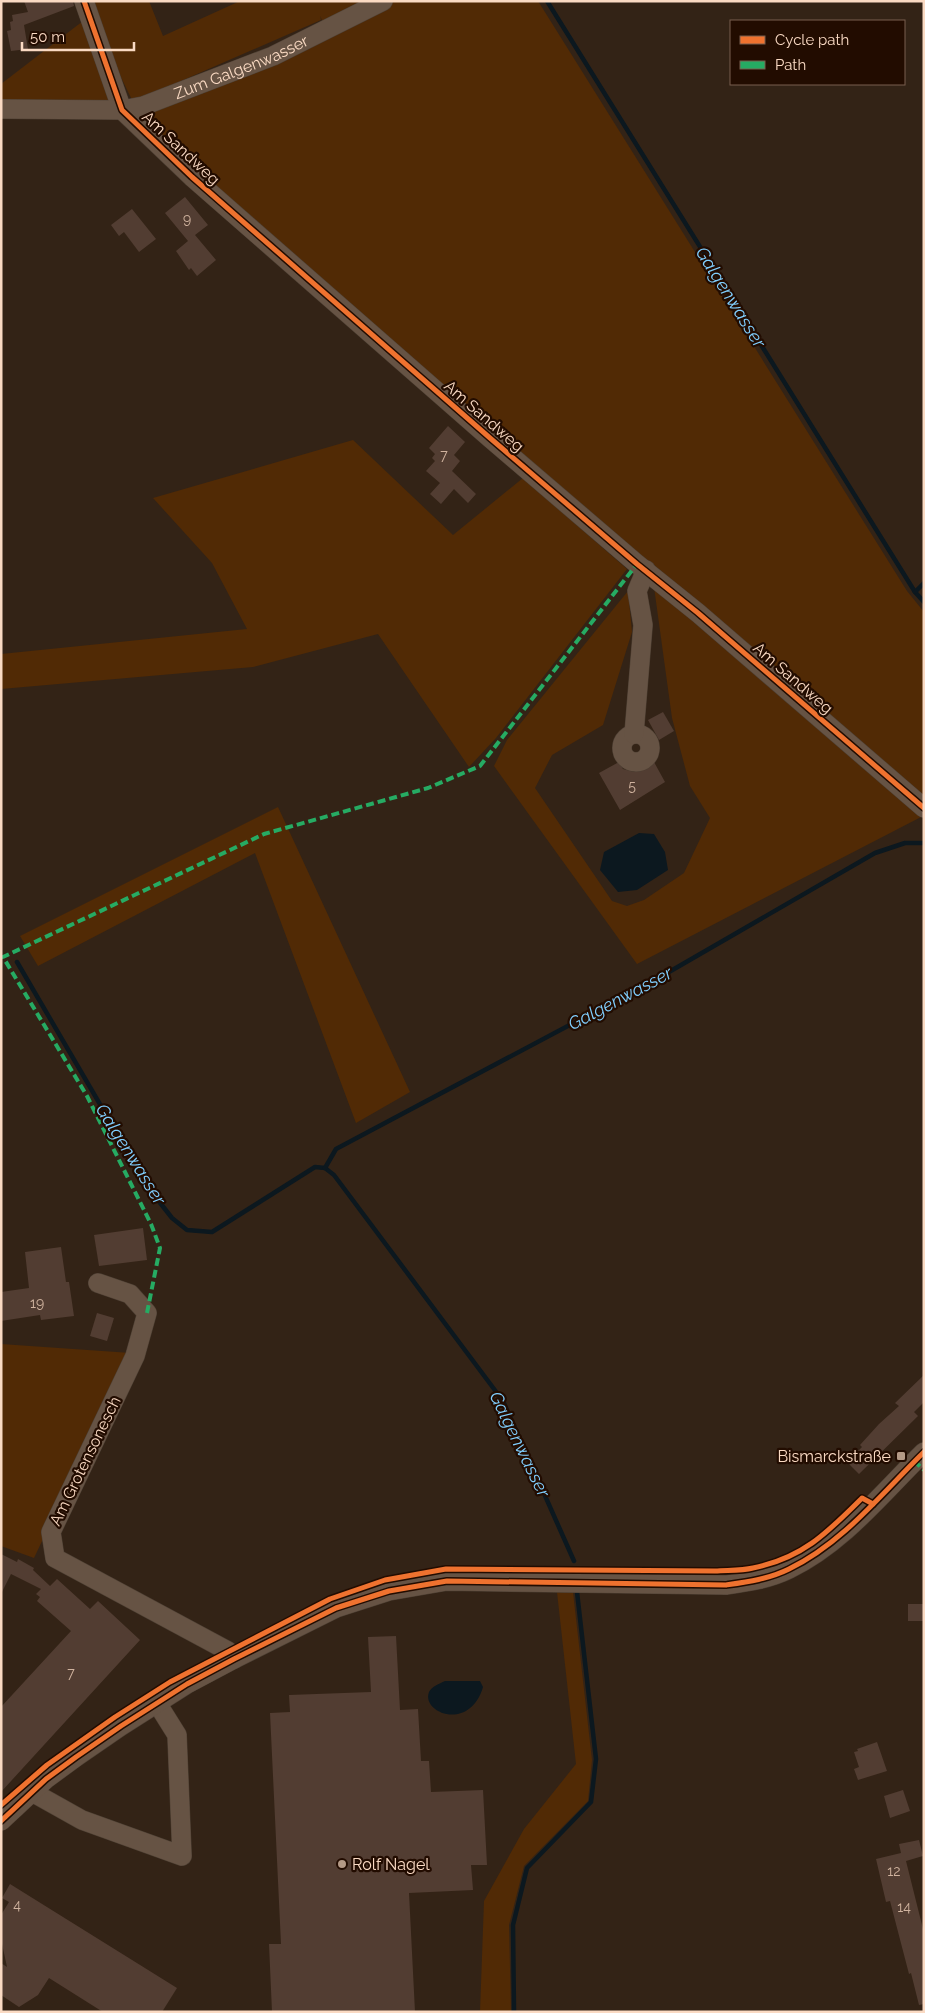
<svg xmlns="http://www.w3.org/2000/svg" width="925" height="2013" font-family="Raleway,sans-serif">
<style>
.green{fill:#512a05}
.water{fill:#0c181f}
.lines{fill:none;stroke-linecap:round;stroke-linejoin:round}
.stream{stroke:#0c181f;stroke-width:4.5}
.building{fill:#523d32}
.minor-casing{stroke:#4e4034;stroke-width:20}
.minor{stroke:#665344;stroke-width:19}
.quiet{stroke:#26ab63;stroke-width:4;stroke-dasharray:8 4;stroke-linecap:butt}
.cycleway-casing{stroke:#220c00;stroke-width:8}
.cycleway{stroke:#ef722f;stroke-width:5}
.poi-dot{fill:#b49a86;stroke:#220c00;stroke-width:2}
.labels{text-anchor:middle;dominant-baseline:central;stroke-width:4.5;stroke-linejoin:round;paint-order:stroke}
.number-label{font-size:14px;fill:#d0b39f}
.street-label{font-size:16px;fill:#fadac3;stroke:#220c00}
.poi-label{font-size:16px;fill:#fadac3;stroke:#220c00;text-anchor:end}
.water-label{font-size:18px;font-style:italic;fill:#80cefd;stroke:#220c00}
</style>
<rect width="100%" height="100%" fill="#332316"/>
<!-- green -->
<g class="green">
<polygon points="94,1 149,1 163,36 240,1 538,1 907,591 924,612 924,798 251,222 134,107 324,24 320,16 321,20 133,102 115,65"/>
<polygon points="83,21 111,101 1,100 1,84"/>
<polygon points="353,440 453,535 523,478 627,569 496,738 469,767 378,634 253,667 1,689 1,654 247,629 212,563 153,498"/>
<polygon points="654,587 923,816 637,964 494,766 507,740 628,591 632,632 603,725 552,755 535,788 612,901 627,906 644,900 684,873 710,818 690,786 672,718"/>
<polygon points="278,807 410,1092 356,1123 255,853 38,966 20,936"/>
<polygon points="1,1344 131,1353 34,1558 1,1546"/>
<polygon points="557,1592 573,1592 592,1760 588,1801 524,1866 509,1925 511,2012 480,2012 484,1901 524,1829 576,1764"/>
</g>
<!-- water -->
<g class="water">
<polygon points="639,833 654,834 665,852 668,870 637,890 618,892 600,870 604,852"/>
<path d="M445 1681H480L483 1687C470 1732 421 1713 429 1692 432 1686 439 1684 445 1681Z"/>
</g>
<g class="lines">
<!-- stream -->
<g class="stream">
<polyline points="547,1 915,592 924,602"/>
<polyline points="915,592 924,583"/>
<polyline points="17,962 150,1190 172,1218 187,1230 212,1232 315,1167 325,1168 334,1175 503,1401 574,1561"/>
<polyline points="325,1168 336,1149 662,976 875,853 905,843 924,843"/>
<polyline points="514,2012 513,1925 527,1868 591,1802 596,1759 577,1592"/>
</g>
</g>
<!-- building -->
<g class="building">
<polygon points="24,1 73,1 74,6 24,25 28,49 11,51 7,31 11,30 10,22 13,21 12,15 28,12"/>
<polygon points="185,197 208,225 195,235 216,260 197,276 191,268 189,270 176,251 188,241 165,213"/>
<polygon points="132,209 156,239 139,252 124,232 119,236 111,225"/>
<polygon points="448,426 465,442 454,455 460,461 452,471 476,494 468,503 454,489 441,504 430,494 440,483 426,471 435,461 432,458 435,454 429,448"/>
<polygon points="663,712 674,731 659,740 648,720"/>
<polygon points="619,762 623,769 635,772 654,762 665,782 620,810 599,773"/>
<polygon points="143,1228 147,1260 99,1266 94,1235"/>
<polygon points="61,1247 66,1282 69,1282 74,1316 41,1320 40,1315 1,1321 1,1292 29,1288 25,1252"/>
<polygon points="97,1313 114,1318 107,1341 90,1336"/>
<polygon points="924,1375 924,1402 914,1412 918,1416 859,1474 847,1462 862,1447 860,1445 879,1424 899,1406 895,1403"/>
<polygon points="1,1554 17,1562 18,1559 34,1568 33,1570 50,1586 57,1579 90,1609 98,1601 140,1640 1,1792 1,1707 71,1631 37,1601 40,1597 36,1594 41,1589 11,1574 1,1594"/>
<rect x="908" y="1604" width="16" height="17"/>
<polygon points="396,1636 400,1710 418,1709 421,1761 429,1761 431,1792 483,1790 487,1865 471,1865 473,1890 409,1893 415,2012 272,2012 269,1944 281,1944 270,1713 290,1712 289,1695 371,1692 368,1637"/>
<polygon points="877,1742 887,1771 858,1780 854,1769 859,1767 854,1752 858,1751 857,1749"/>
<polygon points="903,1790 910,1811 890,1818 884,1796"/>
<polygon points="919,1840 923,1856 906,1861 924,1933 924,2004 919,2005 911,1973 909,1974 890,1901 886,1902 876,1859 901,1853 899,1844"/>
<polygon points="10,1884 177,1988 162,2012 103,2012 49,1978 38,1995 19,2007 1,1995 1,1963 7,1967 1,1939 1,1915 9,1902 2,1898"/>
</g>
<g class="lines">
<!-- minor casing -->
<g class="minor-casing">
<g id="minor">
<polyline points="84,1 122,110 192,177 490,438 637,564 698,613 924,808"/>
<path id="s1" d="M1 109 122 110 143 106 273 56 383 1"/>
<circle cx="636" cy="748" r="14"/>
<polyline points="634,734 643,625 637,591 646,570"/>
<polyline points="98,1283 130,1294 147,1313 135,1356 51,1532 55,1558 228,1651 234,1659"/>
<polyline points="32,1792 82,1820 182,1856 177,1735 157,1703"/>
<path d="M1 1821 46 1779 76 1757 121 1726 187 1684 234 1659 336 1608 389 1591 447 1581 726 1585C747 1582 769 1579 789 1569 843 1543 882 1493 924 1452"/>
</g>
</g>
<!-- minor -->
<use href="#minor" class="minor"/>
<!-- quiet -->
<g class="quiet">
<polyline points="147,1313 160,1248 151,1224 87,1096 3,957 264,834 428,788 480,766 637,564"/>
<polyline points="914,1461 924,1470"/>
</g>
<!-- cycleway casing -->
<g class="cycleway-casing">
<g id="cycleway">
<polyline points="84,1 122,110 192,177 490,438 637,564 698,613 924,808"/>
<path d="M1 1805 47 1765 115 1717 170 1682 330 1599 385 1580 446 1569 715 1571C727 1570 741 1571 753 1568 803 1558 828 1532 862 1498L873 1504"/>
<path d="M1 1821 46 1779 76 1757 121 1726 187 1684 234 1659 336 1608 389 1591 447 1581 726 1585C747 1582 769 1579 789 1569 843 1543 882 1493 924 1452"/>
</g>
</g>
<!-- cycleway -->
<use href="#cycleway" class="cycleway"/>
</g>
<!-- markers -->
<g class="poi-dot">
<rect x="896" y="1451" width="10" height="10" rx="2.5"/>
<circle cx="342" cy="1864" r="5"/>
</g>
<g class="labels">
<!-- number labels -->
<g class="number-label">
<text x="187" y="219">9</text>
<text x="444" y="455">7</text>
<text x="632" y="786">5</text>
<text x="37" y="1303">19</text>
<text x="71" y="1673">7</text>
<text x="894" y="1871">12</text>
<text x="17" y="1905">4</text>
<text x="904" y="1907">14</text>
</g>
<!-- street labels -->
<g class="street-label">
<text stroke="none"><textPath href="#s1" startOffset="248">Zum Galgenwasser</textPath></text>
<text transform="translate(181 148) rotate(43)">Am Sandweg</text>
<text transform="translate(484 416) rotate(41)">Am Sandweg</text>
<text transform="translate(793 678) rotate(41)">Am Sandweg</text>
<text transform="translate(85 1461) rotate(-64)">Am Grotensonesch</text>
</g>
<!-- poi labels -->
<g class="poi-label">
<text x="891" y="1456">Bismarckstraße</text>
<text x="352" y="1864" text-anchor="start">Rolf Nagel</text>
</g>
<!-- water labels -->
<g class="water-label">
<text transform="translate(731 297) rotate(58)">Galgenwasser</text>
<text transform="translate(620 998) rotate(-28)">Galgenwasser</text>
<text transform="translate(131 1154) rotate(58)">Galgenwasser</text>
<text transform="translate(520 1444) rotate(64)">Galgenwasser</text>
</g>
</g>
<!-- border -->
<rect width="925" height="2013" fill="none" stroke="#fadac3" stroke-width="5"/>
<!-- legend -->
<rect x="730" y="20" width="175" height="65" fill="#220c00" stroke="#785e4e"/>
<rect x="740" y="36" width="25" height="8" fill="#ef722f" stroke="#785e4e"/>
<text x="775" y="45" font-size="15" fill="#fadac3">Cycle path</text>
<rect x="740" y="61" width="25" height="8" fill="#26ab63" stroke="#785e4e"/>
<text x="775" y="70" font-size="15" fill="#fadac3">Path</text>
<!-- scale -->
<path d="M22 42v8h112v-8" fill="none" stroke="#fadac3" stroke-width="2.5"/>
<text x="30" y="42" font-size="15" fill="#fadac3" stroke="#220c00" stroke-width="4" paint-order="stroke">50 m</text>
</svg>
